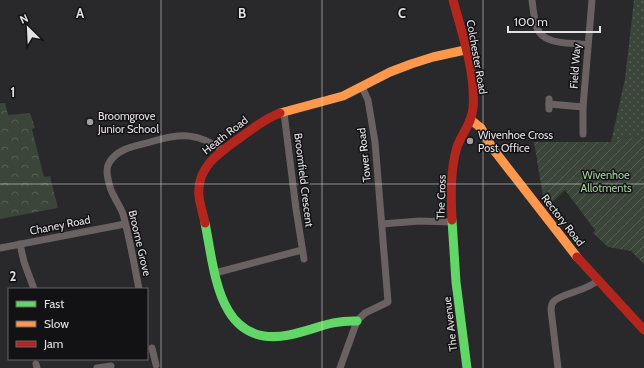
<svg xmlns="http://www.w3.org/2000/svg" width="644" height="368" font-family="Cabin,sans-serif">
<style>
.grass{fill:url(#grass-dots)}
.park{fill:url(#park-crowns)}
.garden{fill:url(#garden-furrows)}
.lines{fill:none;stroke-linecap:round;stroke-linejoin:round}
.street{stroke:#6a6162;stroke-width:7}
.fast{stroke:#63d668;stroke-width:9}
.slow{stroke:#ff974d;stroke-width:9}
.jam{stroke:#b3261e;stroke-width:9}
.grid{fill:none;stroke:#e3e1e4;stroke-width:1;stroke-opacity:0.55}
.poi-dot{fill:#a2a0a3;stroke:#121113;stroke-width:1.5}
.labels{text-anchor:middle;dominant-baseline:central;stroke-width:3;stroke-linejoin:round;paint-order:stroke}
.street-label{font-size:11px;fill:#e3e1e4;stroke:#121113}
.poi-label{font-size:11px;fill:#e3e1e4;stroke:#121113;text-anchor:start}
.park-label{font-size:11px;fill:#a8d0a3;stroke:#121113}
.grid-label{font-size:13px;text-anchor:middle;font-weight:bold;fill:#e3e1e4;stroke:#121113;stroke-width:3;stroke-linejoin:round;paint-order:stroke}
</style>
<defs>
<pattern id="grass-dots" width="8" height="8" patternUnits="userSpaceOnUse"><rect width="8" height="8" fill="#3b453a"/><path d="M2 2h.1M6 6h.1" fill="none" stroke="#576056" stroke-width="1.8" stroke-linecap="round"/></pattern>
<pattern id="park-crowns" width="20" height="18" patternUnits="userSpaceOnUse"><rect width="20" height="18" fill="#3b453a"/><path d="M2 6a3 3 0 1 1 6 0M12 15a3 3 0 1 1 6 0" fill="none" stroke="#576056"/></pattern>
<pattern id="garden-furrows" width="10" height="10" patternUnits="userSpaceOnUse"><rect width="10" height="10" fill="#3b453a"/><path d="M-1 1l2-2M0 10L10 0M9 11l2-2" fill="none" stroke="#576056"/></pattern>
</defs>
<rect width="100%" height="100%" fill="#29282a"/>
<!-- grass -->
<polygon class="grass" points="634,0 644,0 644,138 627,137 611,142 625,79"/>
<!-- park -->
<polygon class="park" points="0,103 5,103 8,115 30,113 35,128 32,129 44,177 50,176 58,208 0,219"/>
<!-- garden -->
<polygon class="garden" points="627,137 644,138 644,264 631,251 608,247 593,233 595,230 565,190 550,204 543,197 534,142 611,142"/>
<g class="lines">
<!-- street -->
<g class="street">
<path d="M532 0C533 9 534 19 537 28 544 46 571 42 587 45"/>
<polyline points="549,104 583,107"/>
<polyline points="549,109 549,99"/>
<polyline points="284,113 296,209 304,259"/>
<polyline points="583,134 583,107 592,0"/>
<polyline points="382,224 419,221 452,222"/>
<polyline points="20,244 24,262 34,289"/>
<polyline points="0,248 125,224"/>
<polyline points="215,273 302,250"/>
<path d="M139 289C134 264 130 239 123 214 120 205 113 197 110 187 108 179 105 170 109 163 118 147 138 146 154 141 182 133 198 133 223 150"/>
<polyline points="152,348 156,365"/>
<polyline points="36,364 37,368"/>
<polyline points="97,368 111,366"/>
<polyline points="340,368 357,321 365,313 388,302 375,142 368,100 362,87"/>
<path d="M558 368 551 310C551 307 551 304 554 301 563 293 586 291 597 281"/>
</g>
<!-- fast -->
<g class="fast">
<polyline points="452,220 456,282 467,368"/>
<path d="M205 223C215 272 218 349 289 335 314 330 330 320 357 321"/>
</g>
<!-- slow -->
<g class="slow">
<polyline points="280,113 343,96 390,72 411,64 433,57 465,50"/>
<polyline points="471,120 481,128 493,149 577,257"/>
</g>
<!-- jam -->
<g class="jam">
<path d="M452 220C451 197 450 170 457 147 462 133 472 123 473 108 476 74 462 33 453 0"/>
<path d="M205 223C203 214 200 205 199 196 196 167 220 152 241 137 256 127 262 120 280 113"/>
<polyline points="577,257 644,330"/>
</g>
</g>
<!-- grid -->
<path class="grid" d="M161 0V368M322 0V368M483 0V368M0 184H644"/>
<!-- markers -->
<g class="poi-dot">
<circle cx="90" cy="122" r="4"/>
<circle cx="470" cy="141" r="4"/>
</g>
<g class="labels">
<!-- street labels -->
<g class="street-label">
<text transform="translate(477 57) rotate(80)">Colchester Road</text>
<text transform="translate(575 66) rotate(-86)">Field Way</text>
<text transform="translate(225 135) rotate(-38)">Heath Road</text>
<text transform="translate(364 155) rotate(-96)">Tower Road</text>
<text transform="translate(304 180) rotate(83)">Broomfield Crescent</text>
<text transform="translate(441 197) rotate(-88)">The Cross</text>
<text transform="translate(563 220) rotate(52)">Rectory Road</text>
<text transform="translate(60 225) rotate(-11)">Chaney Road</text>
<text transform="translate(140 243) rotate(77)">Broome Grove</text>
<text transform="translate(450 324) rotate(-97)">The Avenue</text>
</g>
<!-- poi labels -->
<g class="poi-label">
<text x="98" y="116">Broomgrove<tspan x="98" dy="13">Junior School</tspan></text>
<text x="478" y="135">Wivenhoe Cross<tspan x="478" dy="13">Post Office</tspan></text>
</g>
<!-- park labels -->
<g class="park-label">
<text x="606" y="175">Wivenhoe<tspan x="606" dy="13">Allotments</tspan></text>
</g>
</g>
<g class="grid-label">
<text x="80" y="18">A</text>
<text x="242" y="18">B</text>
<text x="402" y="18">C</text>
<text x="13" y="97">1</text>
<text x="13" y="281">2</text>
</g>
<!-- legend -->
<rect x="8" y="288" width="140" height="72" fill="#121113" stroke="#666467"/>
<rect x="16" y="301" width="20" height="6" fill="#63d668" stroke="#666467"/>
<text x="44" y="308" font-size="12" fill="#e3e1e4">Fast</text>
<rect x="16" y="321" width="20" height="6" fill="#ff974d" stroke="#666467"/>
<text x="44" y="328" font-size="12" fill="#e3e1e4">Slow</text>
<rect x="16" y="341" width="20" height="6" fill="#b3261e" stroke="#666467"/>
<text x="44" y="348" font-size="12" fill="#e3e1e4">Jam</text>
<!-- north arrow -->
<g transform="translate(28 28) rotate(336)" stroke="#121113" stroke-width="3" paint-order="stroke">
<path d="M0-3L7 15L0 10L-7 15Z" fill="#e3e1e4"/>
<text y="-6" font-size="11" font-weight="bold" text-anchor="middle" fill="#e3e1e4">N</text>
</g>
<!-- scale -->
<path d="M508 26v6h92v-6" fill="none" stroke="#e3e1e4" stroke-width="2"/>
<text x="514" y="26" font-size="12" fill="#e3e1e4" stroke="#121113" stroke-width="3" paint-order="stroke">100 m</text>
</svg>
